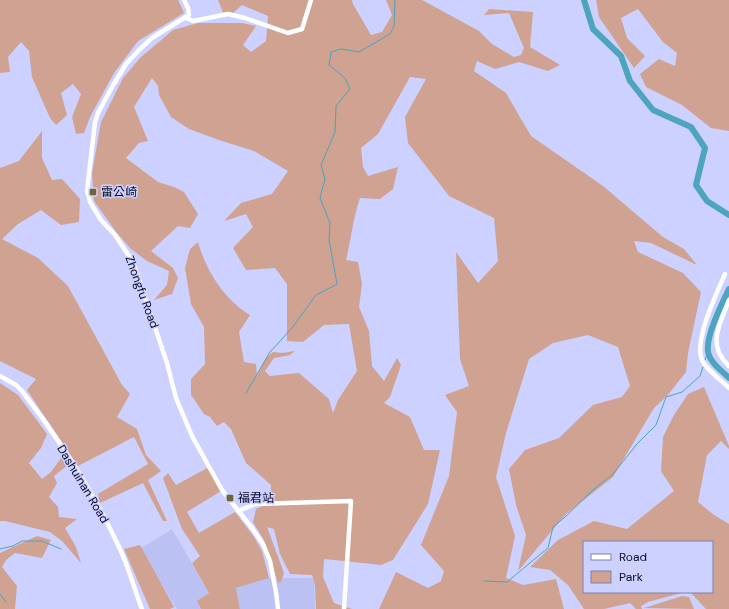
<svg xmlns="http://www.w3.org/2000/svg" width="729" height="609" font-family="'DM Sans','Noto Sans TC',sans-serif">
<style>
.built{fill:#bcc1f3}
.green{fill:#d0a291}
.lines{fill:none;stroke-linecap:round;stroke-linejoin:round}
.stream{stroke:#4ca4bf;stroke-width:1}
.river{stroke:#4ca4bf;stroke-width:6}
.minor{stroke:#fff;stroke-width:4.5}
.poi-dot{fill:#6e6633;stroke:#ccd1ff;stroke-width:1.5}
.labels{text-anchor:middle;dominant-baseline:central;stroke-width:3;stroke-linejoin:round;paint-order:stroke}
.poi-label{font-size:12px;fill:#0b0a25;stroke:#ccd1ff;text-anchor:start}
.street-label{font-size:12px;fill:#0b0a25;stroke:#ccd1ff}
</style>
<rect width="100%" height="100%" fill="#ccd1ff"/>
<!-- built -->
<g class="built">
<polygon points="172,529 209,593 198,601 201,609 177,609 140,549"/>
<polygon points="269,578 314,578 315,609 240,609 236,588"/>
</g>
<!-- green -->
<g class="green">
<polygon points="0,0 178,0 184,13 138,41 114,73 90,117 84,133 76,134 72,117 81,94 73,84 61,93 67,115 56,125 50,118 32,77 29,51 21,42 8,57 10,72 0,73"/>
<path d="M218 0H352L353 4 371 35 382 32 392 15 386 0H422L479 31 492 44 514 57 521 55 524 48 509 13 484 15 489 9 533 12 530 47 560 65 548 71 519 62 495 69 477 61 474 71 506 93 531 136 603 186 663 237 684 249 697 265 651 243 634 241 638 252 683 273 701 292 688 353 686 372 667 396 654 408 613 477 566 514 518 571 526 535 516 505 509 469 525 450 559 438 593 405 622 397 630 386 618 347 588 335 553 343 529 359 506 433 496 477 515 536 506 578 523 585 556 579 564 609H379L396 572 428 588 441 581 444 571 421 545 449 476 457 412 445 395 469 386 460 359 456 252 478 283 498 261 494 218 449 196 408 143 405 117 426 79 410 77 378 134 361 148 363 167 368 176 398 167 393 189 380 199 360 198C353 219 351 239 346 260L358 262 362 284 359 307 369 331 372 366 384 381 397 358 401 365 390 397 384 403 410 417 424 450H440L428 504 393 560 381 565 324 559 323 577 334 603 352 609H316L315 585 312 575 290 574 280 554 274 529 267 527 284 573 281 582 278 583 264 540 253 522 256 509 271 502V485L246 463 231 429 224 422 217 426 210 417 204 414 191 395V379L205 364 204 327 191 304 185 268 190 249 198 242C206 271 225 300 250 315L239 332 244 362 256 364 257 376 266 358 273 352 282 353 295 351 290 355 274 358 265 371 270 376 299 373 329 399 333 413 338 400 357 371 349 324 324 325 303 342 287 341V284L275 268 246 270 233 248 253 227 246 214 224 221 241 203 272 194 288 171 254 151 219 140 189 129 171 117 159 95 158 86 152 78 134 107 148 141 139 143 126 158 158 182 174 187 184 192 198 214 190 228 178 226 151 251 173 268 178 278 172 294 154 300 167 285 169 271 147 261 131 249 117 233 94 201 92 173 101 122 123 78 140 58 173 30 198 23H242L256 26 243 45 251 52 266 41 268 16 242 5 231 15H224Z"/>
<polygon points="596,0 729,0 729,131 711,128 682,105 646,87 640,74 659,59 675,66 677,53 663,42 638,9 621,18 627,38 645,56 634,68 599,17"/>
<polygon points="42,131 42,158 52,180 62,179 80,199 79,222 61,225 41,210 18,224 2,239 38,258 68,286 122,385 130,394 117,417 137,429 146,455 161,471 148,480 167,521 163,521 143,483 100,503 98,494 148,464 134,437 78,466 27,390 36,379 0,361 0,168 19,161"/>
<polygon points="0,383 18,395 47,434 41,448 29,463 42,479 51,472 61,458 68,465 54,476 57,483 49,497 58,507 59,517 77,519 65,528 76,547 81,563 62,541 50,532 5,521 0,521"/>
<polygon points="704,387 729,446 729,449 721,441 707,455 698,502 714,515 729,524 729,609 706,609 690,592 712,592 712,542 584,542 584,592 685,592 648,602 641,606 642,609 636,609 630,603 604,609 584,609 568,585 550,570 530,567 558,540 594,521 627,529 674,491 661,471 663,437 674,415 688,394"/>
<polygon points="209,467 221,491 187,512 199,533 235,512 254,537 262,551 269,578 236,588 240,609 201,609 197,601 209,593 192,563 200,556 182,529 163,478 168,473 176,485"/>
<polygon points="37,536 51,540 42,558 15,553 6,560 2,567 17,586 15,609 0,609 0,553"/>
<polygon points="140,545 174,607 170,609 150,609 124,549"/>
<polygon points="682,596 689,597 694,609 644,608"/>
</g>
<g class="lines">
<!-- stream -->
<g class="stream">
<polyline points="705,360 708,352"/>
<polyline points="246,393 270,352 292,328 316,295 337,284 329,240 330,223 320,198 325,179 321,165 335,132 336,106 350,89 345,78 329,65 331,52 341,49 359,52 390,34 394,26 395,0"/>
<polyline points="0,549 13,546 22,541 42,541 61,549"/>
<polyline points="484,581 507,582 548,548 553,527 565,517 595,488 613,474 637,444 656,425 666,397 682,392 700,376 703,367"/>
<polyline points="0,594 6,602"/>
</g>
<!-- river -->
<g class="river">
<polyline points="584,0 593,29 621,56 630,81 653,110 691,127 705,148 696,185 707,201 729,215"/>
<path d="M729 289C722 304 706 335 708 351 709 362 722 371 729 378"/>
</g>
<!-- minor -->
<g class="minor">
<polyline points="184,0 188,8 189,15 152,38 140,49 126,64 112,87 98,113 95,122 87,191 90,202 101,220 115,235 133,262 167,363 176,398 192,436 222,490 252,528 263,544 270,561 276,592 278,609"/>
<polyline points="186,18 193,21 228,14 245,18 288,33 302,29 311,0"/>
<path d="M725 274C717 293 692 343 703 362 709 372 721 380 729 388"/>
<path d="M729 300C720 324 706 345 729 366"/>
<path d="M0 376 16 385 22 391C60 440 94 493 120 549 129 568 134 589 142 609"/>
<polyline points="238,511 255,504 351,501 344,609"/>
</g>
</g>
<!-- markers -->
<g class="poi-dot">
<rect x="89" y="188" width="8" height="8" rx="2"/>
<rect x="226" y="494" width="8" height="8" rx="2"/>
</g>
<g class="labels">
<!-- poi labels -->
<g class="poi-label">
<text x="101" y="192">雷公崎</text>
<text x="238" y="498">福君站</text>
</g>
<!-- street labels -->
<g class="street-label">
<text transform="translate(142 292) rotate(70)">Zhongfu Road</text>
<text transform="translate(83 484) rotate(59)">Dashuinan Road</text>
</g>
</g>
<!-- legend -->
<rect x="583" y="541" width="130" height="52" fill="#ccd1ff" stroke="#7f81a8"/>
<rect x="591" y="554" width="20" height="6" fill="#ffffff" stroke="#7f81a8"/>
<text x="619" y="561" font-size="12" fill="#0b0a25">Road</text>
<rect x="591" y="571" width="20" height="12" fill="#d0a291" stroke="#7f81a8"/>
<text x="619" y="581" font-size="12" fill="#0b0a25">Park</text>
</svg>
